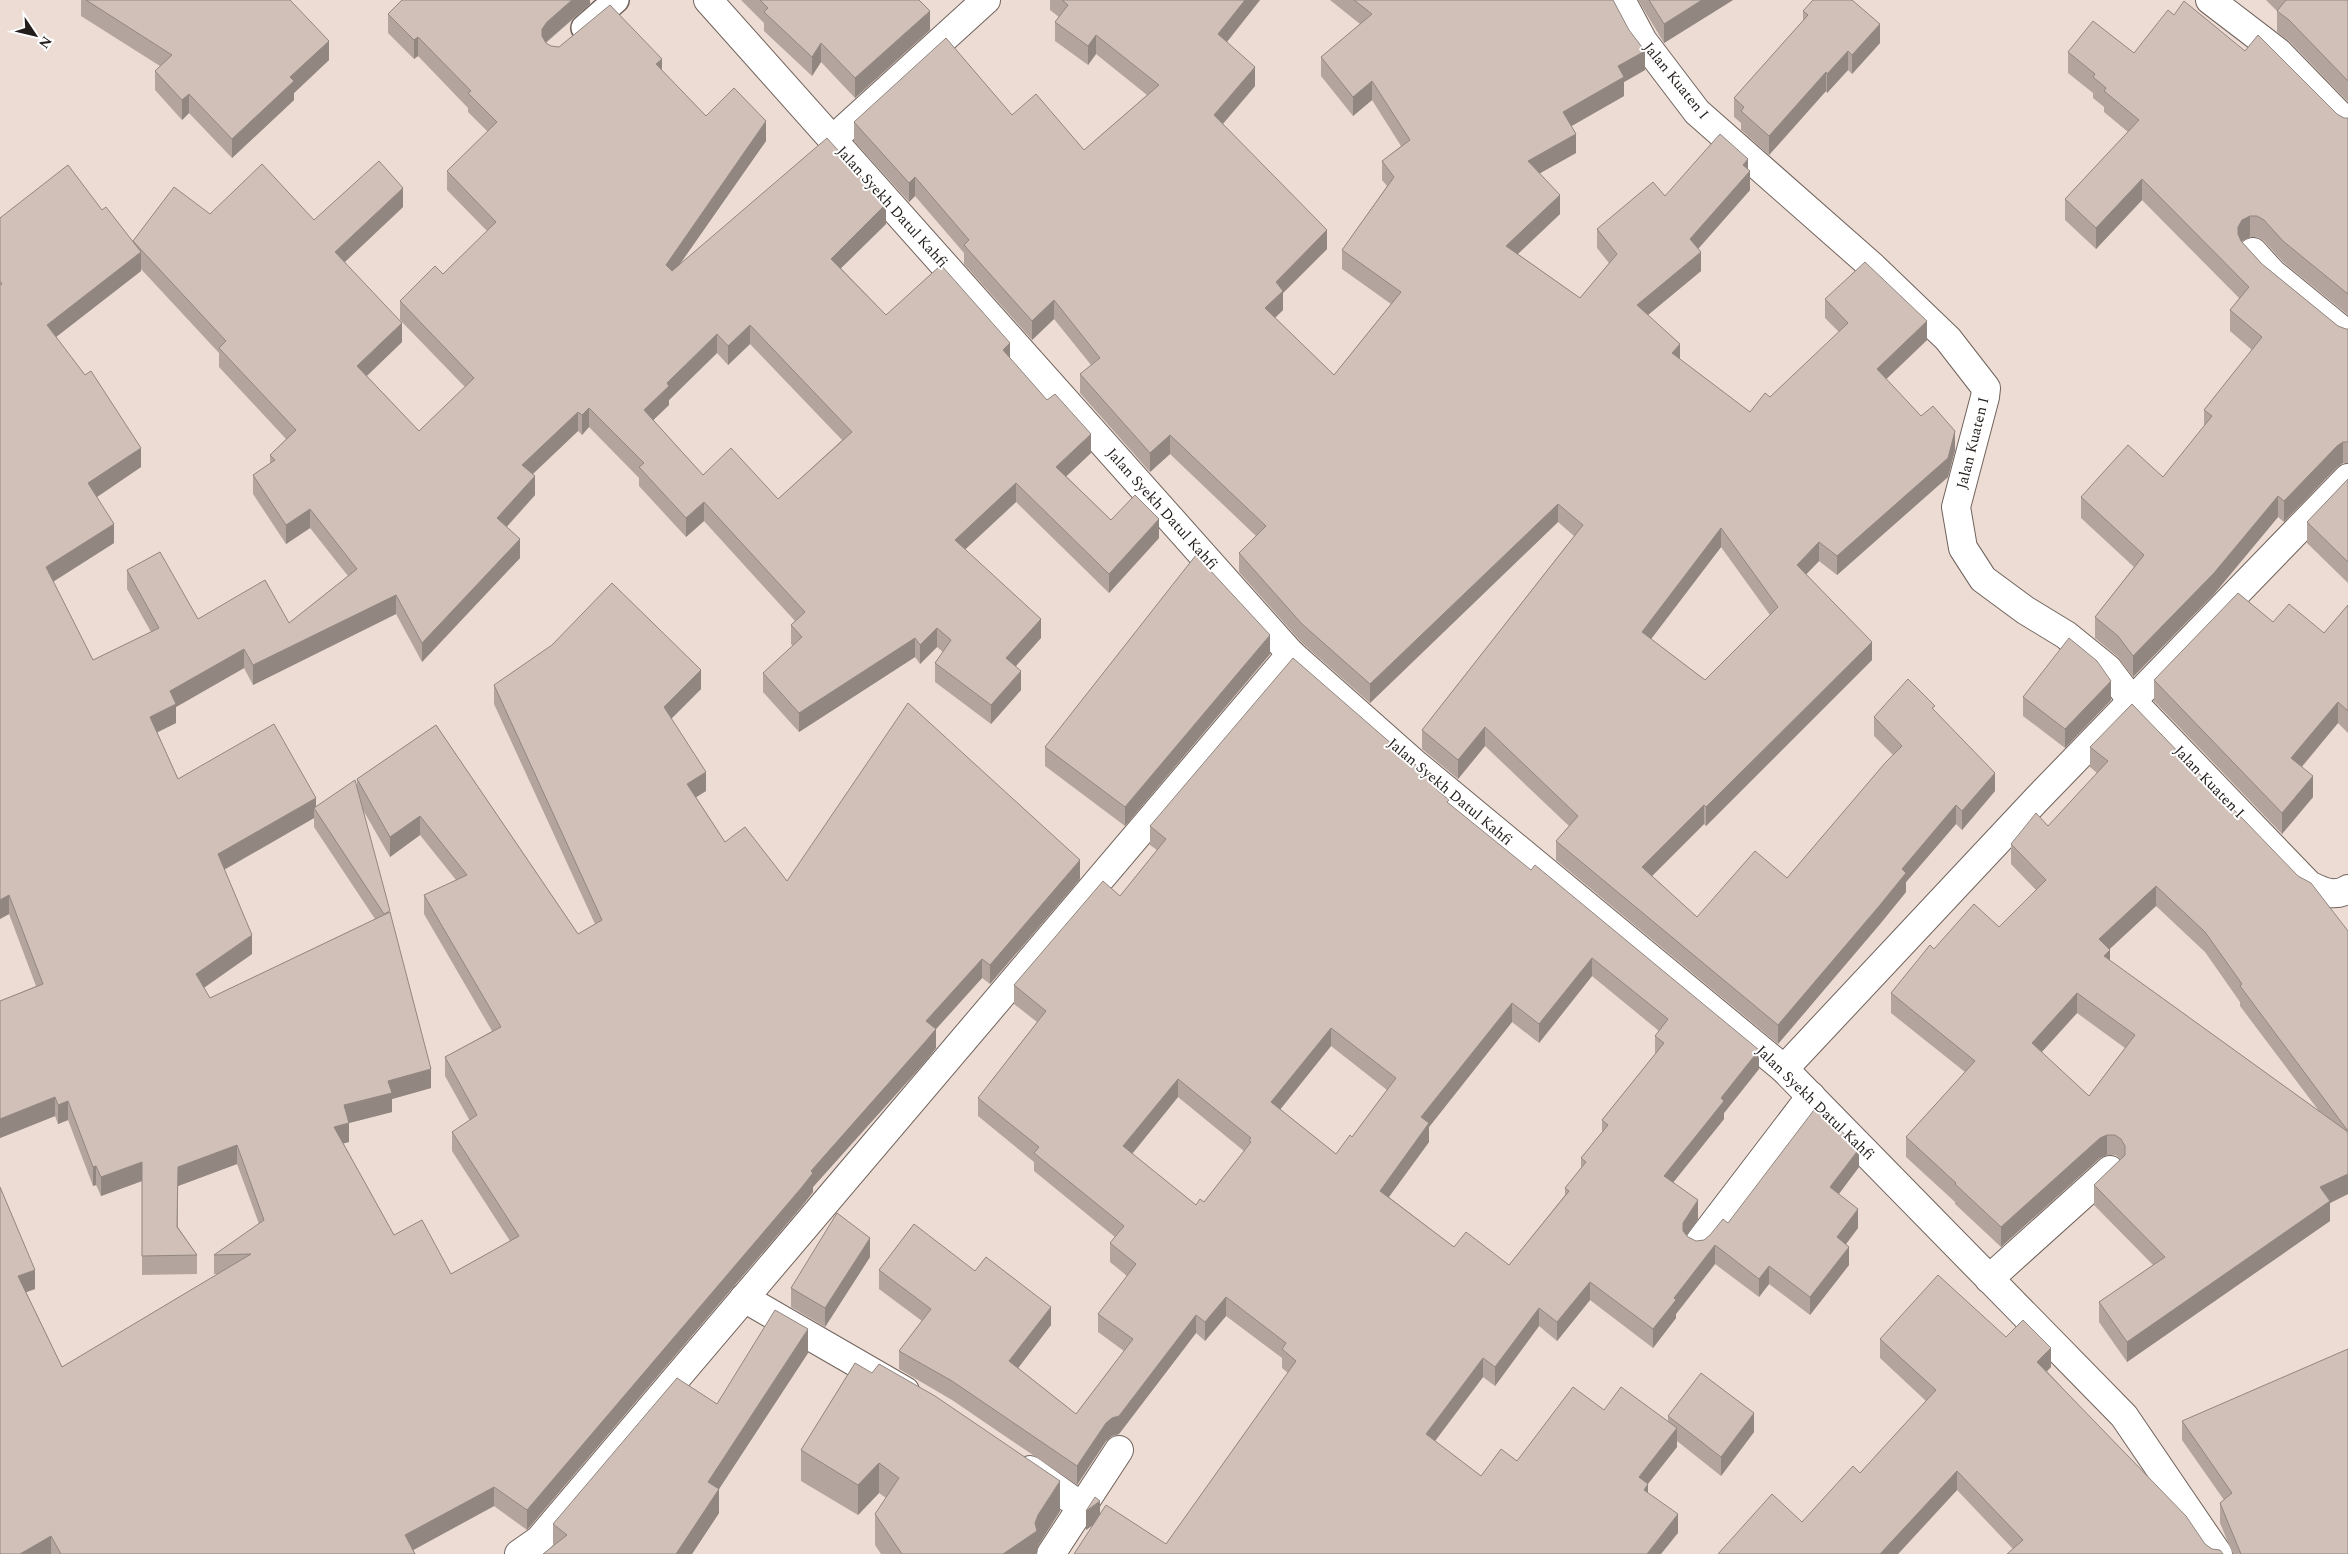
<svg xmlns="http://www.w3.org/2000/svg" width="2348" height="1554" font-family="Spectral,serif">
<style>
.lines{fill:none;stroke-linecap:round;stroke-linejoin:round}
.lane-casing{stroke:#71635c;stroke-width:28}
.street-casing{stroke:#71635c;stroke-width:30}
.secondary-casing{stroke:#71635c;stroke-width:30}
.lane{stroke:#fff;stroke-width:25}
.street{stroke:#fff;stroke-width:28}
.secondary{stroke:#fff;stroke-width:28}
.wall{fill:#b3a59e;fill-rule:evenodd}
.shaded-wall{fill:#928681}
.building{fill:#d0c0b8;stroke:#928681;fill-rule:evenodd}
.labels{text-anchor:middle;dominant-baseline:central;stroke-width:4;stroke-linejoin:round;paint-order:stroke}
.street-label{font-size:15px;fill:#221c1a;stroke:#fff}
</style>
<rect width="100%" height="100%" fill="#ecdcd4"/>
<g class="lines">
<!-- lane casing -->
<g class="lane-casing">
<polyline id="lane" points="584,28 616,0"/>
</g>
<!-- street casing -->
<g class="street-casing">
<g id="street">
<path d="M1621 0 1643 41 1697 112 1873 267 1948 339 1986 388 1985 397 1956 507 1963 548 1983 579 2025 610 2066 635 2108 669 2132 701 2309 885C2322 891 2334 898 2348 889"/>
<polyline points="2210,0 2278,52 2348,124"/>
<polyline points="832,140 986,0"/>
<polyline points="2253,252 2272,273 2348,335"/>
<polyline points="1784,1069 2037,799 2348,478"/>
<polyline points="1698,1244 1811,1096"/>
<polyline points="1989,1279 2110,1170"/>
<polyline points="744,1298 905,1391"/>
<polyline points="1030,1470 1082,1507"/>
<polyline points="519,1554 539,1540 1291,654"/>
<polyline points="1051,1554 1119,1450"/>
</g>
</g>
<!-- secondary casing -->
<g class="secondary-casing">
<polyline id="secondary" points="708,0 1291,654 1414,763 1784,1069 2124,1416 2218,1554"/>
</g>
<!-- lane -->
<use href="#lane" class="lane"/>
<!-- street -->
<use href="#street" class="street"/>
<!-- secondary -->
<use href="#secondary" class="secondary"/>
</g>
<!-- wall -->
<g class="wall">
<polygon points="81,0 290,0 329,60 294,93 294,100 232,158 189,113 182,120 155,90 155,71 160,66 81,16"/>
<path d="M590 0V4L546 43 551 46 662 71 706 116 766 141 679 265 886 224 841 268 886 315 1010 358 1091 453 1066 476 1111 520 1159 538 1109 593 1016 502 965 549 1041 638 1016 666 1021 690 991 724 935 682V663L943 652 937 647 920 664 915 657 799 732 763 692V673L793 646 791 644V625L795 621 704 521 686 537 639 486V478L589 427 582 435 578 431 533 474 535 495 507 527 520 558 422 662 396 614 253 685 244 668 176 707V723L157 732 178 779 316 807 357 785V779L436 725 578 934 595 924 494 704V685L701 689 671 719 706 791 696 797 725 842 787 881 1080 879 990 984 982 978 936 1029V1048L925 1062 813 1187V1192L802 1206 527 1530 494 1506 413 1550 415 1554H0V1187L35 1289 26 1292 62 1367 218 1274H214V1255L259 1224 237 1164 178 1186V1227L197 1255V1274L142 1275V1181L101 1196 96 1185 93 1186 68 1120 58 1124 55 1116 0 1138V1001L36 986 9 914 0 919V218L102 210 133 242 210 214 314 220 403 207 345 262 402 342 367 376 419 431 465 387 400 320V301L443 274 487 231 447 190V171L488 132 468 112V108L418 56 414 59 388 33V14ZM141 269 219 353V367L286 439 270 455V463L253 475V494L286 544 310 528 348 576 289 623 198 619 127 570V589L151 632 93 660 53 582 114 543 97 497 141 467 56 337 141 271ZM750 344 842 440 778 499 703 475 653 420 669 405V400L717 353 728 365ZM363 810 390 857 420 835 456 880 424 895V914L492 1031 445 1057V1076L470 1121 452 1132V1151L510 1241 451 1274 394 1235 343 1143 349 1142V1123L392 1112V1099L431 1088ZM314 818V827L375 919 210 998 204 988 252 954 224 870Z"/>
<polygon points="741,0 919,0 930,30 855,98 821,62 812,76 764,31 764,23"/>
<path d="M1050 0H1260L1227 42 1255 86 1223 124 1327 249 1283 293V310L1275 318 1334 375 1391 304 1342 269V250L1387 186 1382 180V161L1401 146 1372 100 1353 116 1321 76V57L1360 24 1330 0H1613L1645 70 1624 82V96L1571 126 1576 153 1540 173 1560 214 1518 254 1580 298 1609 263 1597 248V229L1665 196 1748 169 1750 190 1698 249 1701 271 1648 315 1680 360 1750 412 1770 397 1839 332 1825 318V299L1927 340 1886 379 1921 416 1955 450 1948 477 1837 575 1819 561 1806 574 1872 660 1706 826 1704 824 1652 876 1697 917 1787 878 1893 755 1874 736V717L1935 711 1995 791 1962 830 1956 824 1906 882V892L1880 924 1778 1044 1556 860V841L1569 826 1485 746 1458 779 1422 749V730L1574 536 1558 522 1370 703 1302 643 1239 572V553L1256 536 1170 454 1150 472 1080 393V374L1091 365 1054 319 1032 340 964 264V253L915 196 909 202 854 141V122L1012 115 1084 150 1147 95 1096 54 1088 65 1055 41V22L1059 17 1050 10ZM1721 547 1770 615 1705 680 1651 639Z"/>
<polygon points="1638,0 1733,0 1664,43"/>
<polygon points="2266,0 2348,0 2348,102 2289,41 2277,32 2277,11"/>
<polygon points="1803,11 1880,43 1852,74 1848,70 1827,93 1826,91 1769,155 1741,130 1741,123 1734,117 1734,98 1803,21"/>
<polygon points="2174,15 2245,51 2337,114 2344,118 2348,118 2348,315 2283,262 2264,241 2257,237 2250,237 2242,242 2262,264 2338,326 2346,329 2348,329 2348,463 2343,463 2337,467 2284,522 2278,517 2214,594 2133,677 2118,657 2095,638 2095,617 2134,567 2081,518 2081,497 2163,477 2204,427 2204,410 2252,350 2230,331 2230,310 2239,298 2142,200 2096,249 2065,220 2065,199 2128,132 2104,112 2104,107 2093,98 2093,93 2068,73 2068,52 2134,53"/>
<polygon points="2348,479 2348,583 2307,543 2307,522"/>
<polygon points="2348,605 2348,733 2338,723 2302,767 2313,797 2282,834 2154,701 2154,680 2273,622 2324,633"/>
<polygon points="1270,654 1125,826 1045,766 1045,747"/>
<polygon points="2023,697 2111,700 2065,748 2023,716"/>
<path d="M2090 747 2348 931V1194L2330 1203V1221L2127 1362 2099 1322V1302L2153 1265 2094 1205V1185L2121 1159 2115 1155H2107L2100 1158 2001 1247 1955 1204V1202L1906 1157V1137L1965 1072 1891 1013V993L1934 949 1999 927 2036 890 2011 864V844L2048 826 2097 773 2090 767ZM2156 906 2205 952 2240 1002V1006L2319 1111 2110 961 2109 949ZM2077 1013 2125 1048 2089 1096 2041 1052Z"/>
<path d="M1439 791 1449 804 1759 1069 1724 1113V1119L1673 1182 1698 1219 1687 1235 1688 1237 1696 1241 1704 1240 1728 1223 1859 1167 1838 1194 1858 1228 1846 1244 1849 1265 1810 1315 1769 1284 1759 1297 1715 1264 1676 1314V1318L1653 1348 1590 1300 1557 1341 1539 1326 1495 1386 1483 1377 1435 1441 1481 1476 1517 1461 1604 1410 1668 1422V1416L1754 1432 1721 1476 1677 1441V1447L1648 1484V1493L1678 1533 1074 1554 1094 1524 1086 1530 1100 1514 1166 1544 1288 1373 1282 1368V1358L1226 1316 1205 1341 1196 1333 1119 1434 1112 1436 1106 1441 1077 1485 952 1400 899 1369V1351L922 1321 879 1289V1270L975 1271 1051 1325 1018 1368 1076 1414 1124 1351 1098 1332V1314L1127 1276 1110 1262V1243L1115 1237 1034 1171V1162L978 1116V1098L1037 1022 1014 1004V985L1120 896 1157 850 1150 845V826ZM1592 976 1659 1031 1655 1036V1054L1602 1120V1132L1581 1158V1168L1565 1188V1195L1509 1265 1454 1247 1389 1197 1429 1142V1127L1512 1022 1539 1043ZM1331 1046 1387 1090 1352 1137 1336 1154 1280 1109ZM1178 1097 1244 1151 1204 1202 1196 1205 1132 1154Z"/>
<polygon points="870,1257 825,1327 791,1307 791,1288"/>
<polygon points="2006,1337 2051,1367 2047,1371 2205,1544 2212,1549 2013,1549 1957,1490 1898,1554 1718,1554 1802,1522 1860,1473 1926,1401 1880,1358 1880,1339"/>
<polygon points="808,1353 719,1489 719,1513 692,1554 543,1554 553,1546 553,1524 717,1404"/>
<polygon points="855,1363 1060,1511 1038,1546 1037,1554 881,1554 875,1545 875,1514 886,1498 879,1493 858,1515 801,1481 801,1450"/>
<polygon points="2182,1421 2348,1554 2233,1554 2220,1523 2220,1503 2224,1500 2182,1440"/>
</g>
<!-- shaded-wall -->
<g class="shaded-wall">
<polygon points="572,0 590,0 590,4 547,41 542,48 542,29 547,22"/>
<polygon points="1245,0 1260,0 1218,53 1218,34"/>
<polygon points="1702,0 1733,0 1664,43 1664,24"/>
<polygon points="930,11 930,30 855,98 855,78"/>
<polygon points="1880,24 1880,43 1852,74 1852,55"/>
<polygon points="1096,35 1096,54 1088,65 1088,46"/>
<polygon points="418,37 418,56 414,59 414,40"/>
<polygon points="329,41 329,60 294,93 294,100 232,158 232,139 290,77"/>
<polygon points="821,43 821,62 812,76 812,57"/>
<polygon points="1645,51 1645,70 1624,82 1624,96 1563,131 1563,112 1618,66"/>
<polygon points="1848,51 1848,70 1827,93 1827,74"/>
<polygon points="662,59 662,78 656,64"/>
<polygon points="1255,67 1255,86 1214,134 1214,115"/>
<polygon points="1826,72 1826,91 1769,155 1769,136"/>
<polygon points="1372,81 1372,100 1353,116 1353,97"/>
<polygon points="189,94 189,113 182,120 182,100"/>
<polygon points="766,121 766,141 666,284 666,265"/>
<polygon points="1576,134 1576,153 1528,180 1528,161"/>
<polygon points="1748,159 1748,173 1750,171 1750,190 1690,258 1690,239 1743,165"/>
<polygon points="915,177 915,196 909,202 909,183"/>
<polygon points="2142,179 2142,200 2096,249 2096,228"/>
<polygon points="403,188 403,207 335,271 335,252"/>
<polygon points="1560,195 1560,214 1506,265 1506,246"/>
<polygon points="886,204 886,224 831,278 831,259"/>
<polygon points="2250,216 2250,237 2242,241 2238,248 2238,227 2242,220"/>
<polygon points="1327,230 1327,249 1283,293 1283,310 1265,327 1265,308 1276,282"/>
<polygon points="141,252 141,271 47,344 47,325"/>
<polygon points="1701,252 1701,271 1637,324 1637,305"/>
<polygon points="1054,300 1054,319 1032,340 1032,321"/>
<polygon points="1927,321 1927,340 1877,388 1877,369"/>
<polygon points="402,323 402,342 357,385 357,366"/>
<polygon points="750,325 750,344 728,365 728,346"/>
<polygon points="717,334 717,353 669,400 669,405 644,429 644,410 667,383"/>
<polygon points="1010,343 1010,362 1003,350"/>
<polygon points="1680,344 1680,363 1672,353"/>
<polygon points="589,408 589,427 582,435 582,415"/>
<polygon points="578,412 578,431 522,484 522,465"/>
<polygon points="1955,431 1955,450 1948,477 1837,575 1837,556"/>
<polygon points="1091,434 1091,453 1056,486 1056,467"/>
<polygon points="1170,435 1170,454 1150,472 1150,453"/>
<polygon points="2343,442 2343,463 2337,467 2284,522 2284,501 2337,446"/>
<polygon points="141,448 141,467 88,503 88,483"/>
<polygon points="535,476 535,495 497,537 497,518"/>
<polygon points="1016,483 1016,502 955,559 955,540"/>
<polygon points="2278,496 2278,517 2214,594 2133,677 2133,656"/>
<polygon points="704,502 704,521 686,537 686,518"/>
<polygon points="1558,504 1558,522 1370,703 1370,684"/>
<polygon points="310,509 310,528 286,544 286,525"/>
<polygon points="1159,519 1159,538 1109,593 1109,574"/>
<polygon points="114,524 114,543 46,586 46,567"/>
<polygon points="1721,528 1721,547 1642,651 1642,632"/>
<polygon points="520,539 520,558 422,662 422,643"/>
<polygon points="1819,542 1819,561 1797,584 1797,565"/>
<polygon points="396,595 396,614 253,685 253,665"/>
<polygon points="1041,619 1041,638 1006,677 1006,658"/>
<polygon points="937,628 937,647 920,664 920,645"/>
<polygon points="1270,635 1270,654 1125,826 1125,807"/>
<polygon points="915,638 915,657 799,732 799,713"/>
<polygon points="1872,642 1872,660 1706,826 1706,807"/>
<polygon points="244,649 244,668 176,707 176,723 150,736 150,717 170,691"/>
<polygon points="701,670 701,689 664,726 664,707"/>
<polygon points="1021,671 1021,690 991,724 991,705"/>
<polygon points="2111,681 2111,700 2065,748 2065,729"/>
<polygon points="2338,702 2338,723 2291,779 2291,758"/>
<polygon points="1485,727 1485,746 1458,779 1458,760"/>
<polygon points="706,772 706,791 687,803 687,784"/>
<polygon points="1995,773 1995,791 1962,830 1962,811"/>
<polygon points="2313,776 2313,797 2282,834 2282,813"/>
<polygon points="316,798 316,811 314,808 314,818 218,873 218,854"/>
<polygon points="1704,805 1704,824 1642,886 1642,867"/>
<polygon points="1956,805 1956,824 1906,882 1906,892 1880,924 1778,1044 1778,1025 1902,869"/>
<polygon points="420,816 420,835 390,857 390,837"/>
<polygon points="1080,860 1080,879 990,984 990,965"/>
<polygon points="2156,886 2156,906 2099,959 2099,939"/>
<polygon points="9,895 9,914 0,919 0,900"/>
<polygon points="252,935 252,954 196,993 196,974"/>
<polygon points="2110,950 2110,970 2104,956"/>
<polygon points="1592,958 1592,976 1539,1043 1539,1024"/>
<polygon points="982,959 982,978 936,1029 936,1048 925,1062 813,1187 813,1192 802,1206 527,1530 527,1510 811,1171 926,1021"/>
<polygon points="2077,993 2077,1013 2032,1063 2032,1043"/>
<polygon points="1512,1003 1512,1022 1429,1127 1429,1142 1380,1209 1380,1191 1421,1117"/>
<polygon points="1331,1028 1331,1046 1271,1121 1271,1102"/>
<polygon points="1759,1050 1759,1069 1724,1113 1724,1119 1664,1194 1664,1176 1721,1098"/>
<polygon points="431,1069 431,1088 392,1099 392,1112 349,1123 349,1142 334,1146 334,1127 344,1105 388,1081"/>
<polygon points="1178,1079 1178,1097 1123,1165 1123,1146"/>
<polygon points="55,1097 55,1116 0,1138 0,1119"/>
<polygon points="68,1101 68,1120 58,1124 58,1105"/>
<polygon points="2107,1135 2107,1155 2100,1158 2001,1247 2001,1227 2100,1138"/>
<polygon points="237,1145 237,1164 178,1186 178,1167"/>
<polygon points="1859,1149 1859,1167 1830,1206 1830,1187"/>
<polygon points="142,1162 142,1181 101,1196 101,1177"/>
<polygon points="96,1166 96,1185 93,1186 93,1167"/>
<polygon points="2348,1174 2348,1194 2330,1203 2330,1221 2127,1362 2127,1342 2320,1187"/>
<polygon points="1698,1200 1698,1219 1683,1242 1683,1223"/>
<polygon points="1858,1209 1858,1228 1837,1256 1837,1237"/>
<polygon points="870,1238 870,1257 825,1327 825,1308"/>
<polygon points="1715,1245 1715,1264 1676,1314 1676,1318 1653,1348 1653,1329 1674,1298"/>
<polygon points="1849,1247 1849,1265 1810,1315 1810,1297"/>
<polygon points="1769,1266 1769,1284 1759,1297 1759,1279"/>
<polygon points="35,1270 35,1289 18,1295 18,1276"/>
<polygon points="1590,1282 1590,1300 1557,1341 1557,1322"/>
<polygon points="1226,1297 1226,1316 1205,1341 1205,1322"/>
<polygon points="1051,1307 1051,1325 1009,1380 1009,1361"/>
<polygon points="1539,1308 1539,1326 1495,1386 1495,1367"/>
<polygon points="1196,1315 1196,1333 1119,1434 1112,1436 1106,1441 1077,1485 1077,1466 1106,1423"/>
<polygon points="808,1329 808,1353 719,1489 719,1513 692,1554 676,1554 708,1482"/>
<polygon points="2051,1348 2051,1367 2037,1381 2037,1362"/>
<polygon points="1483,1358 1483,1377 1426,1453 1426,1434"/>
<polygon points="1754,1413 1754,1432 1721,1476 1721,1457"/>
<polygon points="1677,1428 1677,1447 1639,1495 1639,1477"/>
<polygon points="879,1463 879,1493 858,1515 858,1485"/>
<polygon points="1957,1471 1957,1490 1898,1554 1880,1554"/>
<polygon points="1060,1481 1060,1511 1038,1546 1037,1554 1003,1554 1035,1523 1038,1515"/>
<polygon points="1648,1484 1648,1503 1644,1490"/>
<polygon points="494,1487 494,1506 406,1554 405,1535"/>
<polygon points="1100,1501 1100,1520 1086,1530 1086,1511"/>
<polygon points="1678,1514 1678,1533 1661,1554 1647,1554"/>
<polygon points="51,1536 51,1554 20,1554"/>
</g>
<!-- building -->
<g class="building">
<polygon points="86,0 290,0 329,41 290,77 294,81 232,139 189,94 182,100 155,71 172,55"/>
<path d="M402 0H572L547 22 542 29V36L546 43 551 46 559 47 610 5 662 59 656 64 706 116 734 88 766 121 666 265 672 271 827 138 886 204 831 259 886 315 941 265 1010 343 1003 350 1047 400 1055 394 1091 434 1056 467 1111 520 1135 495 1159 519 1109 574 1016 483 955 540 1041 619 1006 658 1021 671 991 705 935 663 951 640 937 628 920 645 915 638 799 713 763 673 802 637 791 625 805 612 704 502 686 518 639 467 644 463 589 408 582 415 578 412 522 465 535 476 497 518 520 539 422 643 396 595 253 665 244 649 170 691 176 704 150 717 178 779 274 724 316 798 218 854 252 935 196 974 210 998 390 912 431 1069 388 1081 392 1093 344 1105 349 1123 334 1127 394 1235 422 1220 451 1274 519 1236 452 1132 477 1115 445 1057 501 1027 424 895 467 875 420 816 390 837 357 779 436 725 578 934 602 920 494 685 552 645 612 583 701 670 664 707 706 772 687 784 725 842 745 827 787 881 908 703 1080 860 990 965 982 959 926 1021 936 1029 925 1042 811 1171 813 1173 802 1187 527 1510 494 1487 405 1535 415 1554H61L51 1536 20 1554H0V1187L35 1270 18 1276 62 1367 251 1254 214 1255 264 1220 237 1145 178 1167 177 1227 197 1255 142 1256V1162L101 1177 96 1166 93 1167 68 1101 58 1105 55 1097 0 1119V1001L43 984 9 895 0 900V285L2 284 0 281V218L68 165 102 210 106 207 141 252 47 325 85 375 91 371 141 448 88 483 114 524 46 567 93 660 159 628 127 570 160 552 198 619 265 580 289 623 357 569 310 509 286 525 253 475 275 460 270 455 296 430 219 348 226 341 133 241 174 187 210 214 262 164 314 220 379 161 403 188 335 252 402 323 357 366 419 431 474 378 400 301 435 266 443 274 496 222 447 171 497 122 468 93 471 91 418 37 414 40 388 14ZM750 325 852 432 778 499 731 448 703 475 644 410 669 386 667 383 717 334 728 346Z"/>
<polygon points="760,0 919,0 930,11 855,78 821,43 812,57 764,12 768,8"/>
<path d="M1062 0H1245L1218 34 1255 67 1214 115 1327 230 1276 282 1283 291 1265 308 1334 375 1401 292 1342 250 1394 177 1382 161 1410 140 1372 81 1353 97 1321 57 1372 14 1354 0H1613L1629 30 1645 51 1618 66 1624 77 1563 112 1576 134 1528 161 1560 195 1506 246 1580 298 1617 254 1597 229 1653 182 1665 196 1720 134 1748 159 1743 165 1750 171 1690 239 1701 252 1637 305 1680 344 1672 353 1750 412 1765 393 1770 397 1848 323 1825 299 1865 262 1927 321 1877 369 1921 416 1933 406 1955 431 1948 458 1837 556 1819 542 1797 565 1872 642 1706 807 1704 805 1642 867 1697 917 1755 851 1787 878 1885 763 1902 746 1874 717 1908 679 1935 706 1932 708 1995 773 1962 811 1956 805 1902 869 1906 873 1880 905 1778 1025 1556 841 1578 816 1485 727 1458 760 1422 730 1583 525 1558 504 1370 684 1302 624 1239 553 1266 526 1170 435 1150 453 1080 374 1100 358 1054 300 1032 321 964 245 969 240 915 177 909 183 854 122 946 38 1012 115 1036 94 1084 150 1159 85 1096 35 1088 46 1055 22 1068 5ZM1721 528 1778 607 1705 680 1642 632Z"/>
<polygon points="1649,0 1702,0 1664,24"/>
<polygon points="1813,0 1852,0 1880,24 1852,55 1848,51 1827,74 1826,72 1769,136 1741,111 1744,107 1734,98 1808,15 1803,11"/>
<polygon points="2286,0 2348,0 2348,81 2289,20 2277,11"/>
<polygon points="2184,1 2245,51 2258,35 2337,114 2344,118 2348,118 2348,294 2283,241 2264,220 2257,216 2250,216 2242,220 2238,227 2238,234 2241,241 2262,264 2338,326 2346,329 2348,329 2348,442 2343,442 2337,446 2284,501 2278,496 2214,573 2133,656 2118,636 2095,617 2144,555 2081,497 2128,445 2163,477 2212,416 2204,410 2262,337 2230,310 2249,287 2142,179 2096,228 2065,199 2139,120 2104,91 2106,88 2093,77 2095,74 2068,52 2093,21 2134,53 2168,10 2174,15"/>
<polygon points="2348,479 2348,562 2307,522"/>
<polygon points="1196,555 1270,635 1125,807 1045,747"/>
<polygon points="2238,593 2273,622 2289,604 2324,633 2348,605 2348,711 2338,702 2291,758 2313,776 2282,813 2154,680"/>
<polygon points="2069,638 2097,661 2111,681 2065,729 2023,697"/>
<path d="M1293 658 1439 785 1436 789 1449 800 1447 802 1531 870 1535 865 1759 1050 1721 1098 1724 1101 1664 1176 1698 1200 1683 1223V1231L1688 1237 1696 1241 1704 1240 1710 1235 1723 1219 1728 1223 1817 1106 1859 1149 1830 1187 1858 1209 1837 1237 1849 1247 1810 1297 1769 1266 1759 1279 1715 1245 1674 1298 1676 1300 1653 1329 1590 1282 1557 1322 1539 1308 1495 1367 1483 1358 1426 1434 1481 1476 1501 1449 1517 1461 1573 1387 1604 1410 1621 1387 1677 1428 1639 1477 1648 1484 1644 1490 1678 1514 1647 1554H1074L1106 1505 1166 1544 1296 1361 1282 1349 1286 1343 1226 1297 1205 1322 1196 1315 1119 1416 1112 1418 1106 1423 1077 1466 952 1381 899 1351 931 1309 879 1270 914 1224 975 1271 986 1257 1051 1307 1009 1361 1076 1414 1133 1339 1098 1314 1136 1264 1110 1243 1124 1226 1034 1153 1039 1147 978 1098 1046 1011 1014 985 1103 881 1120 896 1166 839 1150 826ZM1592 958 1668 1019 1655 1036 1664 1043 1602 1120 1608 1125 1581 1158 1586 1162 1565 1188 1569 1191 1509 1265 1466 1232 1454 1247 1380 1191 1429 1123 1421 1117 1512 1003 1539 1024ZM1331 1028 1396 1078 1352 1137 1350 1135 1336 1154 1271 1102ZM1178 1079 1251 1138 1249 1140 1251 1142 1204 1202 1200 1199 1196 1205 1123 1146Z"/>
<path d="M2132 704 2298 876 2311 883 2348 931V1131L2240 986 2242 984 2205 932 2156 886 2099 939 2110 950 2104 956 2348 1132V1174L2320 1187 2330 1201 2127 1342 2099 1302 2165 1257 2094 1185 2125 1155V1146L2121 1139 2115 1135H2107L2100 1138 2001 1227 1955 1184 1956 1183 1906 1137 1975 1061 1891 993 1930 945 1934 949 1974 904 1999 927 2046 880 2011 844 2036 813 2048 826 2108 761 2090 747ZM2077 993 2135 1035 2089 1096 2032 1043Z"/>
<polygon points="355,780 390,911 384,914 314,808"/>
<polygon points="837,1213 870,1238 825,1308 791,1288"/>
<polygon points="1938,1275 2006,1337 2023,1320 2051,1348 2037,1362 2186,1516 2205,1544 2212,1549 2220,1550 2223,1554 2007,1554 2023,1540 1957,1471 1880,1554 1718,1554 1772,1494 1802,1522 1853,1466 1860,1473 1936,1390 1880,1339"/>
<polygon points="775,1310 808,1329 708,1482 719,1489 676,1554 543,1554 567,1535 553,1524 677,1378 717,1404"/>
<polygon points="2348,1349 2348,1554 2241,1554 2220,1503 2232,1493 2182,1421"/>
<polygon points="855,1363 872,1373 879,1364 935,1396 1060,1481 1038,1515 1035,1523 1037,1531 1003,1554 902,1554 875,1514 899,1478 879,1463 858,1485 801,1450"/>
<polygon points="1701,1373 1754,1413 1721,1457 1668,1416"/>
<polygon points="1095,1497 1100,1501 1086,1511"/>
</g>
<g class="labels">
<!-- street labels -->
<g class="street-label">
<text transform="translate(1676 81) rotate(51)">Jalan Kuaten I</text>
<text transform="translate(892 207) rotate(48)">Jalan Syekh Datul Kahfi</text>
<text transform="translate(1973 443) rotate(-76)">Jalan Kuaten I</text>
<text transform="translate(1162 509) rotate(48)">Jalan Syekh Datul Kahfi</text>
<text transform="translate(2209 782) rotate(46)">Jalan Kuaten I</text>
<text transform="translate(1450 792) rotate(40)">Jalan Syekh Datul Kahfi</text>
<text transform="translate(1815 1103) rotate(44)">Jalan Syekh Datul Kahfi</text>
</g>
</g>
<!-- north arrow -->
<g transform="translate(35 35) rotate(125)" stroke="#ffffff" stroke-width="4" paint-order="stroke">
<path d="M0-4L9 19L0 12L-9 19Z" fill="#221c1a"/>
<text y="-8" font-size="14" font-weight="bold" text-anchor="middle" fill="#221c1a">N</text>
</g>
</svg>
